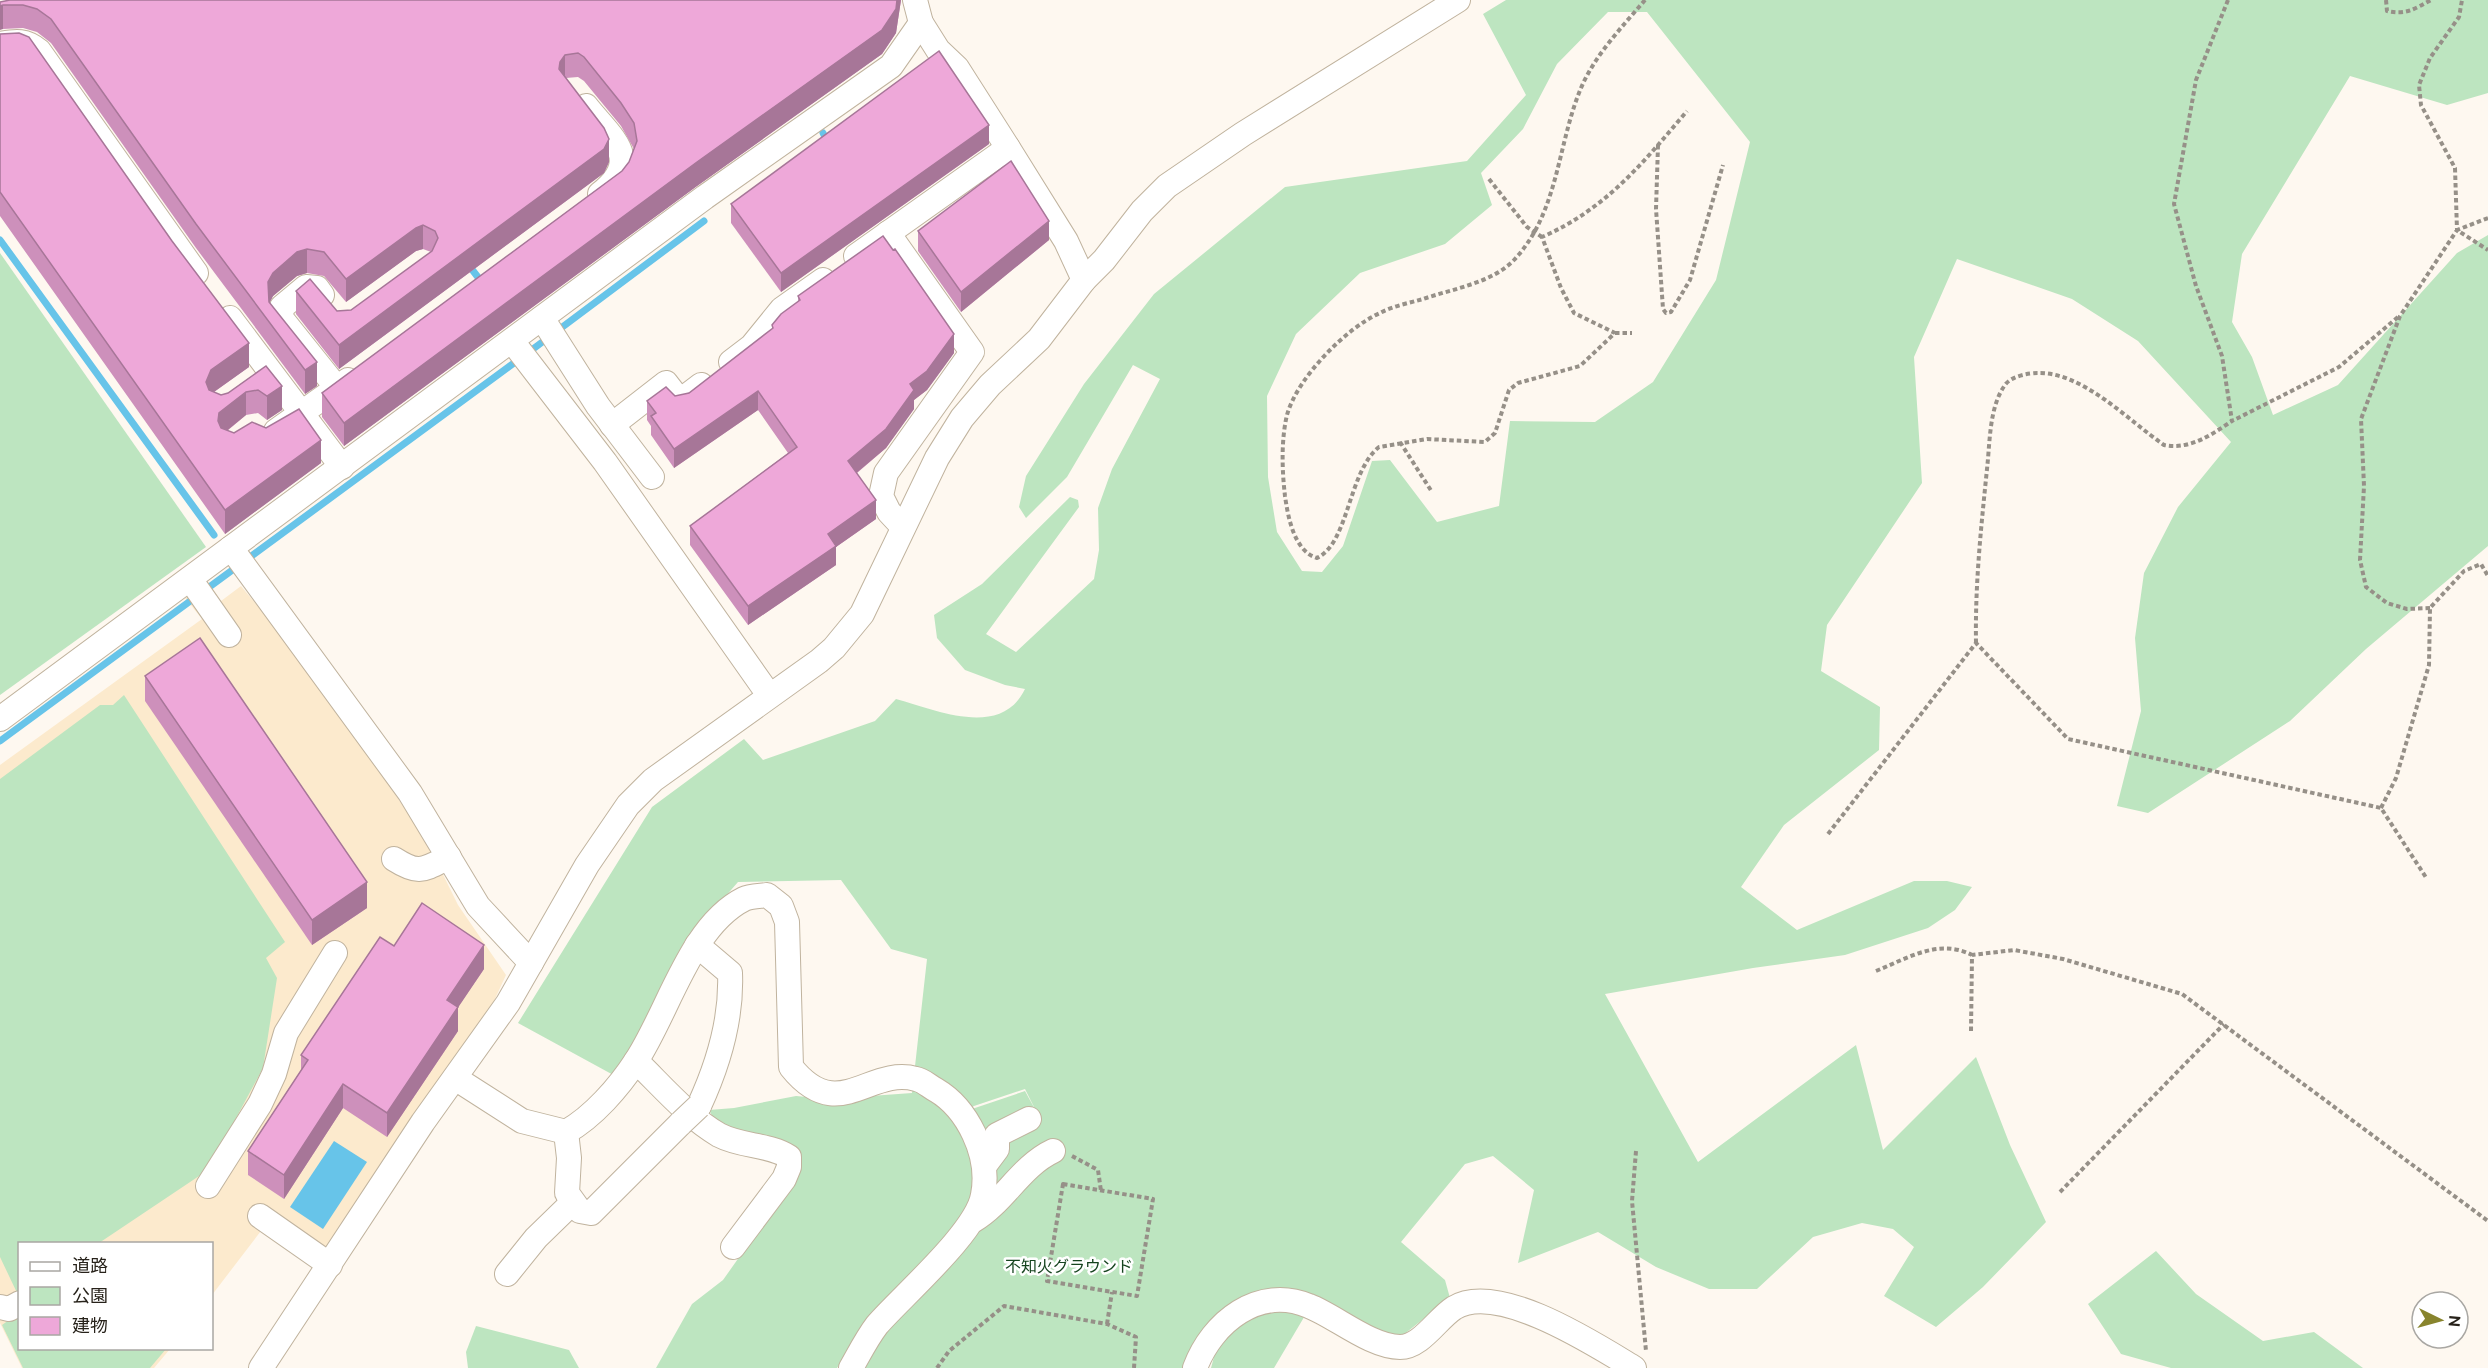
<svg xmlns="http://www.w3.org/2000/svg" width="2488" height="1368" font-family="Ubuntu,'Noto Sans JP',sans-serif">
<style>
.built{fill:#fceacd}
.green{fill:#bde5c0;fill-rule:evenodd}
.water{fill:#67c4e9}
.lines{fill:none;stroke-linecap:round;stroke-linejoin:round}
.stream{stroke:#67c4e9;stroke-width:7}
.minor-casing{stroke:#c0b39e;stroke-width:26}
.path{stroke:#969088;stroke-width:4;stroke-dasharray:4.5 3;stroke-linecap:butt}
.minor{stroke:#fff;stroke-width:24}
.minor-bridge-casing{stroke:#c0b39e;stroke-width:26;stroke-linecap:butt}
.minor-bridge{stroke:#fff;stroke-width:24}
.wall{fill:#cd90bb}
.shaded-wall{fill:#a77698}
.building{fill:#eea8d9;stroke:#a77698;stroke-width:1.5}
.labels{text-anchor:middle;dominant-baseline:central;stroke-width:5;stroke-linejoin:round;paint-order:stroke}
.park-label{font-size:16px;fill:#16441f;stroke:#fff}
</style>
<rect width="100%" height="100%" fill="#fef8f0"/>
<!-- built -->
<polygon class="built" points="208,582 221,601 241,586 281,634 369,755 426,840 458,905 506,975 494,1001 444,1071 320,1267 264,1227 212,1295 212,1244 20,1244 20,1348 170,1349 154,1368 22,1368 0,1323 0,765 202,619 185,598"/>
<!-- green -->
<g class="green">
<path d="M1506 0H2488V93L2447 105 2350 76 2242 254 2232 322 2252 357 2273 415 2338 385 2457 253 2488 235V546L2366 649 2290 721 2148 813 2117 806 2141 711 2135 638 2144 573 2178 507 2231 442 2138 341 2072 299 1957 259 1914 357 1922 483 1827 625 1821 671 1880 707 1879 750 1784 825 1741 887 1797 930 1914 881H1947L1972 887 1955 910 1928 928 1845 955 1753 968 1605 994 1698 1162 1856 1045 1883 1150 1976 1057 2010 1145 2046 1222 1983 1287 1936 1327 1884 1296 1914 1247 1893 1229 1862 1223 1813 1237 1757 1289H1709L1656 1267 1598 1232 1518 1263 1534 1190 1493 1156 1465 1164 1401 1242 1445 1280 1450 1298 1398 1339 1313 1302 1274 1368H1211L1218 1342 1188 1368H864L882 1336 987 1195 969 1110 1025 1091 1037 1113 1025 1089 974 1106 959 1116 971 1135 975 1193 957 1224 896 1294 874 1310 837 1368H656L692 1304 723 1280 774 1208 799 1158 716 1123 709 1110 734 1108 796 1096 829 1099 912 1093 927 959 891 949 841 880 738 882 684 944 617 1077 518 1023 652 807 744 739 763 760 875 721 896 699C936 710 1001 739 1025 689L1005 685 965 670 937 638 934 615 982 584 1070 497 1078 500 1079 507 986 634 1016 652 1094 579 1099 550 1098 508 1112 469 1160 379 1133 365 1067 477 1026 518 1019 507 1026 476 1084 384 1154 294 1285 187 1467 161 1526 95 1483 14ZM1608 12H1647L1750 142 1716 280 1653 382 1595 422 1510 421 1499 506 1437 522 1390 460 1372 461 1343 546 1322 572 1302 571 1277 532 1268 477 1267 396 1296 334 1360 273 1445 244 1492 205 1481 173 1523 129 1557 64Z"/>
<polygon points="0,253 206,547 0,695"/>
<polygon points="124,695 285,942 266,958 277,978 263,1068 208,1170 99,1243 20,1244 19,1297 0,1257 0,779 100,705 113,705"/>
<polygon points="2156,1251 2196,1294 2263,1341 2314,1332 2363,1368 2171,1368 2121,1354 2088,1304"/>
<polygon points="19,1313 20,1348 166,1349 150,1368 23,1368 2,1325"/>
<polygon points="476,1326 569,1350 579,1368 468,1368 466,1352"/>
</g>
<!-- water -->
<polygon class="water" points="334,1141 367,1162 323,1229 290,1207"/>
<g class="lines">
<!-- stream -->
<g class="stream">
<polyline points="823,133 824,135"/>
<polyline points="0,240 214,535"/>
<polyline points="467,263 484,285"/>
<polyline points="0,741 537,346 704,221"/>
</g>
<!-- minor casing -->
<g class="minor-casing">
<g id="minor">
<polyline points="921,23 938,50 957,68 1008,148 1066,241 1084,280"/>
<path d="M0 44C16 41 26 40 39 51L196 273"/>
<path d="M586 106C612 139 644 159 600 194"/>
<polyline points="888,233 972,352 886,473 881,496 889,512 902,526"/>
<polyline points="856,256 1008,148"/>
<polyline points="322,295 317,288 306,287 282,307 281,318 337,388"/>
<polyline points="230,318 342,467"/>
<polyline points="542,318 598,406 652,477"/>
<polyline points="512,341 605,462 769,695"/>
<polyline points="731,362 752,346 782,309 823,280"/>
<polyline points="612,425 666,383 680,401 701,385"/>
<polyline points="276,431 348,380"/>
<polyline points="231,548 410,793 478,906 531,963"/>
<polyline points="190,579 229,635"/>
<polyline points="0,719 705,197 891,66 921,23 915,0"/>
<path d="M394 859C419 875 423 870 449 857"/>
<path d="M697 945 730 973C732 1019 718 1065 699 1106"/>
<path d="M636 1061C661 1085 688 1117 719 1135 742 1147 769 1144 789 1157V1167L784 1179 733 1247"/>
<path d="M455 1078 522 1121 566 1132C593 1117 619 1087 636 1061 668 1013 690 926 744 899 750 896 760 896 767 895L781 906 787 922 791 1067C838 1126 869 1066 916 1079 923 1080 930 1087 936 1090 953 1100 965 1115 974 1134 983 1153 987 1174 983 1195 977 1232 902 1296 877 1325 867 1338 859 1354 851 1368"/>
<polyline points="566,1132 569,1158 567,1193 580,1211 591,1213 681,1123"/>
<polyline points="985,1165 997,1149 997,1135 1029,1119"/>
<polyline points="208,1186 260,1104 274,1074 286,1033 335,953"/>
<polyline points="260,1216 330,1265"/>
<path d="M974 1220C1004 1202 1021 1166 1053 1151"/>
<polyline points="507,1274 536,1238 572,1203"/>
<polyline points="0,1307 9,1309 20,1303"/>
<polyline points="261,1368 423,1122 508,1003 587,865 628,805 653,780 819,661 834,648 862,614 937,458 962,418 990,385 1039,339 1084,280 1104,260 1142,211 1167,186 1243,134 1458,0"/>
<path d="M1195 1368C1212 1322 1259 1285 1309 1306 1335 1316 1371 1347 1400 1347 1421 1347 1437 1319 1454 1308 1498 1281 1596 1345 1634 1368"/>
</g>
</g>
<!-- path -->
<g class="path">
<path d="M1645 0C1622 27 1595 55 1581 88 1557 145 1559 212 1514 260 1492 283 1452 289 1423 299 1409 303 1393 306 1380 313 1346 328 1297 378 1287 415 1281 440 1282 471 1285 496 1288 517 1294 551 1317 558 1349 543 1348 472 1379 447L1427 439 1485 442 1495 433 1509 390 1518 383 1580 366 1615 333 1574 313 1561 288 1542 237C1606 209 1643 163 1687 111"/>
<polyline points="2228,0 2196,80 2174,204 2196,286 2222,356 2232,421 2339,367 2398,317"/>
<path d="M2386 0 2387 11C2407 15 2414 9 2431 0"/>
<polyline points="1658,145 1656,209 1663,309 1666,313 1671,312 1690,280 1723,165"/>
<polyline points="1489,179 1527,227 1542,237"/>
<polyline points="2488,218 2457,230 2488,250"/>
<polyline points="1615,333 1632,333"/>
<polyline points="1400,442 1432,492"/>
<polyline points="2430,608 2407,609 2387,603 2366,587 2360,560 2364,486 2361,419 2400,316 2457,230 2455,168 2421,105 2419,85 2430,58 2459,17 2462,0"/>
<path d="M1976 643C1975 584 1981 528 1987 469 1990 443 1989 407 2005 385 2011 376 2029 373 2038 373 2083 372 2129 421 2164 445 2190 450 2211 435 2232 421"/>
<polyline points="2381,808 2396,778 2429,665 2430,608 2464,571 2481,564 2488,576"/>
<polyline points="1828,834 1976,643 2068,739 2381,808 2427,879"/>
<path d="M1876 971C1908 958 1939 938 1972 955"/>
<polyline points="1971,1031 1972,955 2014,950 2063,959 2182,994 2488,1221"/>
<polyline points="1636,1151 1632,1201 1646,1351"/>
<polyline points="1072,1156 1098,1170 1101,1191"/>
<polygon points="1063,1184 1153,1199 1137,1296 1047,1281"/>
<polyline points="2060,1192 2224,1024"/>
<polyline points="1107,1324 1112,1292"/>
<polyline points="937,1368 949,1351 1004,1306 1107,1324 1136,1337 1134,1368"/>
</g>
<!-- minor -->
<use href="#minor" class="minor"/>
<!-- minor-bridge casing -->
<g class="minor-bridge-casing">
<polyline id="minor-bridge" points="681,1123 699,1106"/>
</g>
<!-- minor-bridge -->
<use href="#minor-bridge" class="minor-bridge"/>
</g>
<!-- wall -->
<g class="wall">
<polygon points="901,0 896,33 882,54 697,186 344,446 322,417 322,393 622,171 629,162 634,149 621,126 584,81 578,77 566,78 609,162 604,173 339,369 296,314 296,291 337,311 351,310 431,252 423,249 416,251 346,302 324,276 307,273 297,276 273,296 269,303 317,386 305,394 196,248 51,43 37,32 23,28 3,29 0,2"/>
<polygon points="0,34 249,367 214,392 221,395 228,393 266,366 282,410 267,420 258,413 246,415 227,431 321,463 225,534 0,216"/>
<polygon points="989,144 781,292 731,223 731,204"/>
<polygon points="918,231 1049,240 961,312 918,251"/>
<polygon points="798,296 954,353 927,390 914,400 914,409 886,448 857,473 876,519 836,547 836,565 748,625 690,545 690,526 788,453 758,410 674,468 651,435 651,426 647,420 647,401 675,396 689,393 772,329 772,325 798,302"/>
<polygon points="145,676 367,908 312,945 145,701"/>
<polygon points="394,946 484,969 458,1007 458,1031 387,1137 343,1108 284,1199 248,1175 248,1151 301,1070 301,1055"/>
</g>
<!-- shaded-wall -->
<g class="shaded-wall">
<polygon points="897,0 901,0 896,33 882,54 697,186 344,446 344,423"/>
<polygon points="3,5 3,29 0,30 0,6"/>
<polygon points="565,55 565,79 559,93 560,62"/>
<polygon points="989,125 989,144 781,292 781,273"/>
<polygon points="609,139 609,162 604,173 339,369 339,345"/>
<polygon points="1049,221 1049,240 961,312 961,292"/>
<polygon points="423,225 423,249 416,251 346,302 346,279 416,228"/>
<polygon points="307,249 307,273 297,276 273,296 268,306 268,282 273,273 297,252"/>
<polygon points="954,334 954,353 927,390 914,400 914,409 886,448 848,480 848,461 910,384"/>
<polygon points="249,343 249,367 211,394 206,406 206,382 211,370"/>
<polygon points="317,362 317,386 305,394 305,370"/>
<polygon points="282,386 282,410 267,420 267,396"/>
<polygon points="758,391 758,410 674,468 674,449"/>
<polygon points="246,392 246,415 219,437 218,421 219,413"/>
<polygon points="321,440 321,463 225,534 225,510"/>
<polygon points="876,500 876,519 836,547 836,565 748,625 748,606 828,534"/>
<polygon points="367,882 367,908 312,945 312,920"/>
<polygon points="484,945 484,969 447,1024 447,1000"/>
<polygon points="458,1007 458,1031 387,1137 387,1113"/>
<polygon points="343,1084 343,1108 284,1199 284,1175"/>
</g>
<!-- building -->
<g class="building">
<polygon points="10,0 897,0 896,9 882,30 697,162 344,423 322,393 622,171 629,162 637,141 634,123 621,103 584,57 578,53 565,55 560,62 559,69 604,128 609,139 604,149 339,345 296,291 310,279 337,311 351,310 432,251 438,238 435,231 423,225 416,228 346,279 324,252 307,249 297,252 273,273 268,282 269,302 317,362 305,370 196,224 51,19 37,9 23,5 3,5 0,6 0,2"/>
<polygon points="19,33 29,37 172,241 249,343 211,370 206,382 209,390 221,395 228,393 266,366 282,386 267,396 258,390 246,392 219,413 218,421 221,428 234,433 252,422 266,428 299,409 321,440 225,510 0,192 0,34"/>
<polygon points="939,51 989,125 781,273 731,204"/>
<polygon points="1011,161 1049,221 961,292 918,231"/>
<polygon points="883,236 893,250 895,249 954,334 927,371 910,384 914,390 886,429 848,461 876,500 828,534 836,546 748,606 690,526 797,447 758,391 674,449 651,416 656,413 647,401 666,387 675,396 689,393 773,328 772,325 781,314 800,300 798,296"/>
<polygon points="200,638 367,882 312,920 145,676"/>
<polygon points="422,903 484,945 447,1000 458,1007 387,1113 343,1084 284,1175 248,1151 308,1060 301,1055 380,937 394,946"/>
</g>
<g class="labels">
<!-- park labels -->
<g class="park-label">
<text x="1069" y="1266">不知火グラウンド</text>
</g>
</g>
<!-- legend -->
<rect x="18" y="1242" width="195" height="108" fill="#ffffff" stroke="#a9a7a3" stroke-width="1.5"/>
<rect x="30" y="1262" width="30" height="9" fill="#ffffff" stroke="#a9a7a3" stroke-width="1.5"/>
<text x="72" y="1272" font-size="18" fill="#27221a">道路</text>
<rect x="30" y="1287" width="30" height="18" fill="#bde5c0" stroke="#a9a7a3" stroke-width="1.5"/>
<text x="72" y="1302" font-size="18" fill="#27221a">公園</text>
<rect x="30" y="1317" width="30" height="18" fill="#eea8d9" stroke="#a9a7a3" stroke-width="1.5"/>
<text x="72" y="1332" font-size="18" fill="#27221a">建物</text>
<!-- north arrow -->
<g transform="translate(2440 1320) rotate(95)"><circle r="28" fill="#ffffff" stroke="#a9a7a3" stroke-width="1.5"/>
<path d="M0-4.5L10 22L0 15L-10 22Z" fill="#88842d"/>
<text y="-9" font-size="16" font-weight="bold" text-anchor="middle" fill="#27221a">N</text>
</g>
</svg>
